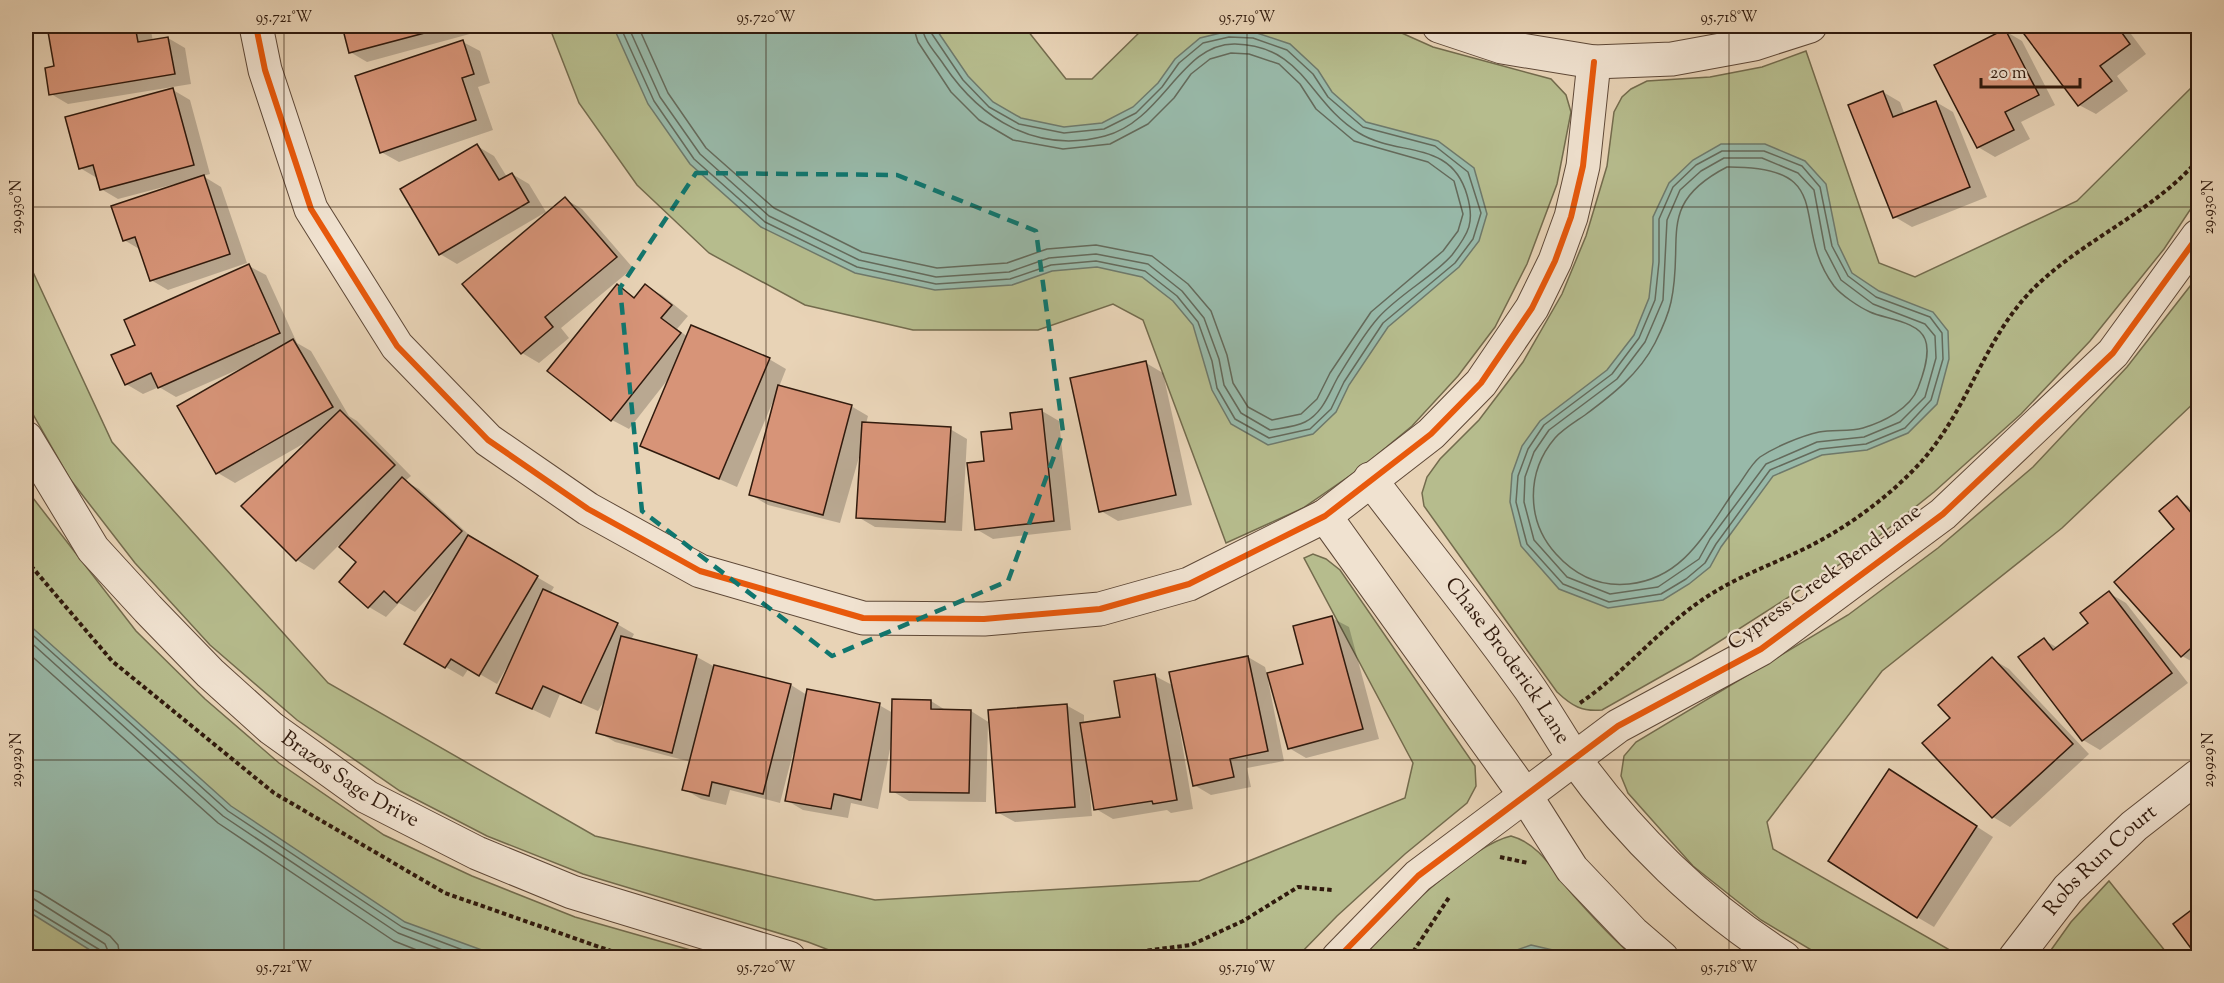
<svg xmlns="http://www.w3.org/2000/svg" width="2224" height="983" font-family="'Sorts Mill Goudy',serif">
<style>
.green{fill:#b6bc8d;stroke:#736b4d;stroke-width:1.5}
.water{fill:#98b9a9;stroke:#6e796b;stroke-width:1.5}
.shadow{fill:#0003}
.lines{fill:none;stroke-linecap:round;stroke-linejoin:round}
.shore{stroke:#646a5b;stroke-width:1.5}
.building{fill:#d79478;stroke:#301a0d;stroke-width:1.5}
.minor-casing{stroke:#5e4837;stroke-width:35}
.path{stroke:#301a0d;stroke-width:4;stroke-dasharray:4.5 3;stroke-linecap:butt}
.minor{stroke:#f0e2d0;stroke-width:33}
.cycleway-casing{stroke:#f0e2d0;stroke-width:10}
.cycleway{stroke:#e8590c;stroke-width:6}
.marked{fill:none;stroke:#0f766e;stroke-width:4.5;stroke-dasharray:12 8;stroke-linejoin:round}
.ticks{fill:none;stroke:#301a0d;stroke-width:1.5;stroke-opacity:0.45}
.labels{text-anchor:middle;dominant-baseline:central;stroke-width:4.5;stroke-linejoin:round;paint-order:stroke}
.street-label{font-size:21px;fill:#301a0d;stroke:#f0e2d0}
.neatline{fill:none;stroke:#301a0d;stroke-width:2}
.ticks-label{font-size:15px;text-anchor:middle;fill:#301a0d}
</style>
<rect width="100%" height="100%" fill="#e8d3b6"/>
<filter id="stains"><feTurbulence type="fractalNoise" baseFrequency=".00333" numOctaves="4"/><feColorMatrix values="0 0 0 0 .2 0 0 0 0 .09 0 0 0 0 .02 0 0 0 .5 -.17"/></filter>
<radialGradient id="worn" r=".72"><stop offset=".6" stop-color="#630" stop-opacity="0"/><stop offset="1" stop-color="#630" stop-opacity=".3"/></radialGradient>
<!-- green -->
<g class="green">
<polygon points="549,26 1024,26 1066,79 1092,79 1146,26 1386,26 1433,47 1551,79 1566,95 1571,112 1557,184 1527,264 1495,327 1458,376 1412,426 1361,468 1303,508 1226,543 1143,320 1113,304 1038,330 913,330 805,305 709,253 637,185 579,103"/>
<path d="M1806 51 1879 263 1915 277 2077 201 2198 81V198L2164 249 2090 341 2021 414 1934 492 1859 552 1692 659 1602 710C1582 712 1572 706 1557 692L1424 506 1422 493 1427 477 1440 459 1479 420 1523 362 1562 294 1586 236 1607 166 1614 112 1622 97 1631 89 1647 81 1710 77 1762 67Z"/>
<polygon points="26,257 112,442 328,683 595,836 875,900 1199,881 1405,798 1413,763 1304,558 1313,554 1326,559 1340,570 1475,766 1476,786 1467,803 1405,854 1337,916 1297,957 847,957 808,942 583,874 487,836 400,791 297,720 210,645 135,563 70,479 26,402"/>
<polygon points="2198,276 2198,399 2062,528 1882,671 1767,822 1773,849 1962,957 1823,957 1761,920 1693,866 1628,793 1621,776 1624,756 1636,742 1848,615 1938,548 2033,467 2127,367"/>
<polygon points="26,489 136,631 205,699 279,763 384,835 472,876 575,917 715,957 26,957"/>
<path d="M1511 836C1541 844 1554 873 1573 895 1592 916 1612 939 1634 957L1357 958C1389 925 1470 845 1511 836Z"/>
<polygon points="2109,881 2170,957 2046,957 2071,922"/>
</g>
<!-- water -->
<g class="water">
<polygon points="613,26 934,26 968,76 993,102 1021,118 1064,127 1102,123 1133,107 1158,83 1175,59 1200,38 1229,31 1254,32 1290,44 1318,70 1332,92 1366,122 1438,141 1474,168 1487,214 1479,241 1459,267 1388,327 1349,385 1336,412 1313,434 1268,445 1231,424 1212,390 1193,325 1173,301 1142,277 1097,267 1052,271 1012,285 935,290 855,273 761,227 690,164 648,104"/>
<polygon points="1721,144 1765,144 1805,161 1826,184 1838,244 1852,273 1879,291 1933,312 1948,331 1949,359 1937,404 1908,433 1867,450 1822,455 1773,476 1721,547 1710,567 1689,584 1663,600 1608,608 1559,589 1521,546 1510,502 1512,474 1522,446 1540,421 1607,370 1634,335 1649,298 1653,262 1653,217 1669,183 1693,160"/>
<polygon points="26,622 231,806 405,922 501,957 101,957 26,910"/>
<polygon points="1531,945 1579,956 1581,957 1497,957"/>
</g>
<!-- shadow -->
<g class="shadow">
<polygon points="48,26 150,26 153,41 168,38 185,48 191,84 68,104 51,94 55,67"/>
<polygon points="343,26 476,26 477,32 367,62 350,52"/>
<polygon points="1114,26 1129,26 1123,30"/>
<polygon points="2020,26 2125,26 2146,54 2117,76 2128,91 2096,114 2079,105"/>
<polygon points="2162,26 2176,26 2172,31"/>
<polygon points="2005,31 2022,41 2055,105 2021,122 2030,139 1995,157 1978,147"/>
<polygon points="463,42 480,51 490,83 478,87 493,130 399,162 381,152"/>
<polygon points="173,90 190,100 210,174 203,176 221,187 247,263 168,290 151,280 141,250 124,240 176,186 175,184 118,199 101,189 97,178 80,168"/>
<polygon points="1883,92 1900,102 1905,115 1936,102 1953,112 1987,197 1912,227 1895,217"/>
<polygon points="477,146 494,156 507,177 512,174 529,184 546,212 457,264 440,254"/>
<polygon points="565,199 582,209 633,268 561,328 569,338 539,363 522,353"/>
<polygon points="249,266 266,275 297,343 311,351 349,416 357,421 411,476 405,481 419,489 478,543 554,587 550,594 617,624 634,634 631,640 697,657 715,667 791,685 807,695 879,705 893,713 893,701 931,701 947,711 971,711 990,723 1066,705 1084,715 1084,724 1122,718 1155,676 1174,686 1248,657 1265,667 1267,675 1304,665 1332,618 1349,627 1379,739 1306,758 1289,748 1270,680 1268,680 1284,761 1247,768 1251,787 1211,795 1194,785 1180,718 1178,719 1193,809 1171,813 1167,810 1113,819 1096,809 1091,783 1089,784 1092,816 1015,822 997,812 990,723 988,723 986,802 909,801 892,791 891,744 878,809 851,803 848,818 803,810 786,800 795,754 793,753 780,803 730,790 726,805 701,799 684,789 691,762 615,742 598,732 607,696 598,711 560,694 550,718 498,693 510,666 508,665 497,684 469,668 463,677 406,644 438,586 415,612 399,603 386,617 369,607 341,582 358,562 339,545 314,570 297,560 310,440 235,483 218,473 179,407 247,368 246,366 176,397 159,387 143,394 126,384 137,345"/>
<polygon points="617,286 636,298 645,286 662,295 688,316 677,329 688,337 769,359 786,369 779,387 851,406 868,416 866,424 950,429 967,439 962,531 875,527 858,517 862,447 840,523 768,505 751,495 774,399 737,487 642,445 669,378 629,429 612,420"/>
<polygon points="1146,363 1163,373 1192,505 1118,521 1101,511"/>
<polygon points="1042,411 1059,421 1071,530 993,539 976,529 986,463 1013,430"/>
<polygon points="2177,498 2198,513 2198,665 2182,656"/>
<polygon points="2109,593 2126,603 2188,683 2100,750 2083,740 2044,640 2058,648 2091,623"/>
<polygon points="1992,659 2009,669 2089,754 2010,827 1993,817 1924,743 1952,718"/>
<polygon points="1890,771 1993,837 1934,927 1917,917"/>
<polygon points="2198,907 2198,956 2175,925"/>
</g>
<g class="lines">
<!-- shore -->
<g class="shore">
<polyline points="620,26 654,101 694,159 765,222 857,267 936,284 1010,279 1051,265 1096,261 1145,271 1177,296 1198,322 1212,361 1217,388 1235,419 1269,438 1310,429 1331,409 1344,382 1383,323 1455,263 1473,239 1481,213 1468,172 1435,146 1363,127 1328,97 1313,74 1287,50 1253,38 1229,37 1203,43 1179,63 1162,87 1136,113 1104,129 1064,133 1019,124 989,107 963,80 932,34 930,26"/>
<path d="M628 26 660 97 700 154 769 216 859 260 936 277 1009 272 1049 258 1096 254 1148 264 1182 291 1204 318 1219 359 1224 385 1241 413 1270 430C1281 428 1296 427 1305 422 1323 413 1329 393 1338 377 1350 358 1363 335 1378 318 1398 295 1434 276 1452 255 1469 233 1475 222 1467 195 1451 139 1398 157 1359 133 1308 102 1305 46 1235 44 1181 43 1163 121 1105 136 1037 154 981 120 944 65 936 53 923 40 922 26"/>
<polyline points="638,26 668,93 706,148 774,208 862,252 937,268 1007,263 1047,249 1096,245 1152,256 1188,284 1211,311 1227,355 1233,383 1248,407 1272,420 1301,414 1317,399 1330,373 1371,312 1443,251 1458,231 1463,214 1454,181 1428,162 1354,141 1316,109 1300,84 1279,64 1249,54 1231,53 1210,59 1191,74 1174,98 1148,124 1110,144 1063,149 1013,140 979,120 951,92 918,42 913,26"/>
<polygon points="1722,151 1764,151 1802,166 1820,187 1832,246 1848,276 1876,297 1930,317 1942,333 1943,359 1931,400 1905,428 1866,444 1820,449 1770,470 1716,544 1705,563 1686,579 1661,594 1609,602 1563,584 1527,544 1516,502 1518,476 1528,449 1544,425 1612,374 1639,338 1655,300 1659,262 1659,219 1673,187 1696,165"/>
<polygon points="1724,158 1762,158 1798,173 1814,190 1825,249 1841,280 1873,304 1925,324 1935,336 1936,358 1925,397 1900,422 1864,437 1817,442 1766,464 1710,539 1699,559 1658,587 1610,594 1567,577 1534,540 1524,502 1525,477 1534,452 1549,430 1617,379 1645,342 1663,300 1667,220 1680,190 1701,171"/>
<path d="M1727 167C1841 166 1788 224 1834 286 1841 295 1859 307 1870 312 1885 319 1918 321 1925 339 1931 353 1923 375 1918 388 1910 409 1883 422 1863 428 1849 432 1833 429 1819 432 1801 436 1775 447 1760 457 1751 464 1744 478 1737 487 1707 529 1686 578 1629 584 1600 587 1575 575 1556 554 1526 521 1526 472 1555 438 1563 429 1575 422 1585 415 1612 395 1639 374 1655 343 1661 331 1668 316 1671 302 1685 239 1655 204 1727 167Z"/>
<polyline points="26,629 228,811 402,927 484,958"/>
<polyline points="26,638 223,816 398,933 463,958"/>
<polyline points="26,651 218,823 394,941 437,958"/>
<polyline points="26,888 39,892 110,936 118,945 120,958"/>
<polyline points="26,898 34,899 105,944 111,958"/>
<polyline points="26,905 100,950 103,958"/>
</g>
</g>
<!-- building -->
<g class="building">
<polygon points="47,26 135,26 138,42 168,37 175,74 49,95 45,68 54,66"/>
<polygon points="342,26 451,26 349,53"/>
<polygon points="2018,26 2117,26 2130,44 2100,66 2112,81 2078,106"/>
<polygon points="2005,29 2039,95 2005,112 2014,130 1977,148 1934,65"/>
<polygon points="463,40 474,74 462,78 476,120 380,153 355,76"/>
<polygon points="173,88 194,165 100,190 93,165 79,169 65,117"/>
<polygon points="1883,91 1893,117 1936,101 1970,187 1893,218 1848,105"/>
<polygon points="477,144 499,180 512,173 529,202 439,255 400,189"/>
<polygon points="204,175 230,254 150,281 135,237 123,241 111,206"/>
<polygon points="565,197 617,257 545,317 553,327 521,354 462,284"/>
<polygon points="249,264 280,333 158,388 151,373 125,385 111,355 135,345 124,320"/>
<polygon points="617,284 634,298 645,284 672,305 661,318 681,333 611,421 547,371"/>
<polygon points="691,325 770,358 719,479 640,446"/>
<polygon points="293,339 333,407 216,474 177,406"/>
<polygon points="1146,361 1176,495 1099,512 1070,378"/>
<polygon points="778,385 852,405 823,515 749,495"/>
<polygon points="1042,409 1054,521 975,530 967,463 984,461 981,432 1012,429 1010,413"/>
<polygon points="340,410 395,465 296,561 241,506"/>
<polygon points="862,422 951,427 945,522 856,518"/>
<polygon points="402,477 462,531 397,603 384,591 368,608 339,582 356,562 339,547"/>
<polygon points="2177,496 2198,521 2198,642 2181,657 2114,582 2174,529 2159,511"/>
<polygon points="468,535 538,576 479,676 451,659 445,668 404,644"/>
<polygon points="543,589 618,623 581,703 543,686 532,709 496,693"/>
<polygon points="2109,591 2172,673 2082,741 2018,657 2044,638 2053,650 2088,623 2080,613"/>
<polygon points="1332,616 1363,729 1288,749 1267,673 1303,664 1293,626"/>
<polygon points="621,636 697,655 672,753 596,733"/>
<polygon points="1248,656 1268,751 1230,759 1234,777 1193,786 1169,672"/>
<polygon points="1992,657 2073,744 1992,818 1922,743 1950,718 1938,705"/>
<polygon points="714,665 791,684 763,794 712,782 709,796 682,790"/>
<polygon points="1155,674 1177,800 1153,804 1152,801 1094,810 1080,723 1120,717 1114,681"/>
<polygon points="807,689 880,703 861,800 834,794 831,809 785,801"/>
<polygon points="892,699 931,700 931,709 971,710 969,793 890,792"/>
<polygon points="1067,704 1075,807 996,813 988,710"/>
<polygon points="1889,769 1977,826 1917,918 1828,861"/>
<polygon points="2198,905 2198,958 2173,924"/>
</g>
<g class="lines">
<!-- minor casing -->
<g class="minor-casing">
<g id="minor">
<polyline points="256,26 265,70 311,209 397,346 488,440 588,509 700,571 863,618 984,619 1100,609 1189,584 1325,516 1431,434 1481,383 1532,308 1555,261 1571,217 1583,166 1594,62"/>
<polyline points="1439,26 1502,47 1594,62 1672,59 1754,44 1810,26"/>
<path id="s1" d="M26 438 93 549 148 609 210 673 271 728 367 797 477 853 572 892 789 958"/>
<path id="s2" d="M1370 479C1423 549 1479 617 1530 689 1545 711 1559 735 1574 758 1630 836 1703 907 1784 958"/>
<polyline points="1325,516 1525,795 1572,869 1633,933 1662,958"/>
<polyline points="1338,958 1418,876 1618,726 1761,649 1943,514 2113,353 2198,236"/>
<path id="s3" d="M2015 958 2068 889 2134 826 2198 776"/>
</g>
</g>
<!-- path -->
<g class="path">
<polyline points="26,560 112,661 274,793 445,893 631,958"/>
<path d="M1580 703C1626 672 1661 626 1708 596 1739 576 1773 564 1806 548 1848 527 1889 497 1921 462 1968 410 1983 341 2031 291 2081 240 2151 214 2198 160"/>
<polyline points="1500,857 1528,863"/>
<polyline points="1088,958 1191,945 1243,921 1298,887 1332,890"/>
<polyline points="1409,958 1450,896"/>
</g>
<!-- minor -->
<use href="#minor" class="minor"/>
<!-- cycleway casing -->
<g class="cycleway-casing">
<g id="cycleway">
<polyline points="256,26 265,70 311,209 397,346 488,440 588,509 700,571 863,618 984,619 1100,609 1189,584 1325,516 1431,434 1481,383 1532,308 1555,261 1571,217 1583,166 1594,62"/>
<polyline points="1338,958 1418,876 1618,726 1761,649 1943,514 2113,353 2198,236"/>
</g>
</g>
<!-- cycleway -->
<use href="#cycleway" class="cycleway"/>
</g>
<!-- marked area -->
<path class="marked" d="M696 173 897 175 1036 231 1063 432 1008 581 832 656 642 511 620 288Z"/>
<!-- ticks -->
<path class="ticks" d="M284 26V958M766 26V958M1247 26V958M1729 26V958M26 207H2198M26 760H2198"/>
<g class="labels">
<!-- street labels -->
<g class="street-label">
<text transform="translate(1825 578) rotate(-36)">Cypress Creek Bend Lane</text>
<text stroke="none"><textPath href="#s2" startOffset="228">Chase Broderick Lane</textPath></text>
<text stroke="none"><textPath href="#s1" startOffset="477">Brazos Sage Drive</textPath></text>
<text stroke="none"><textPath href="#s3" startOffset="130">Robs Run Court</textPath></text>
</g>
</g>
<!-- margin -->
<rect width="2224" height="983" fill="none" stroke="#e8d3b6" stroke-width="66"/>
<!-- scale -->
<path d="M1981 78v9h99v-9" fill="none" stroke="#301a0d" stroke-width="3"/>
<text x="1990" y="78" font-size="18" fill="#301a0d" stroke="#f0e2d0" stroke-width="4.5" paint-order="stroke">20 m</text>
<rect x="33" y="33" width="2158" height="917" class="neatline"/>
<g class="ticks-label">
<text x="284" y="22">95.721°W</text>
<text x="766" y="22">95.720°W</text>
<text x="1247" y="22">95.719°W</text>
<text x="1729" y="22">95.718°W</text>
<text transform="translate(16 207) rotate(-90)" y="5">29.930°N</text>
<text transform="translate(2208 207) rotate(-90)" y="5">29.930°N</text>
<text transform="translate(16 760) rotate(-90)" y="5">29.929°N</text>
<text transform="translate(2208 760) rotate(-90)" y="5">29.929°N</text>
<text x="284" y="972">95.721°W</text>
<text x="766" y="972">95.720°W</text>
<text x="1247" y="972">95.719°W</text>
<text x="1729" y="972">95.718°W</text>
</g>
<rect width="100%" height="100%" filter="url(#stains)"/>
<rect width="100%" height="100%" fill="url(#worn)"/>
</svg>
